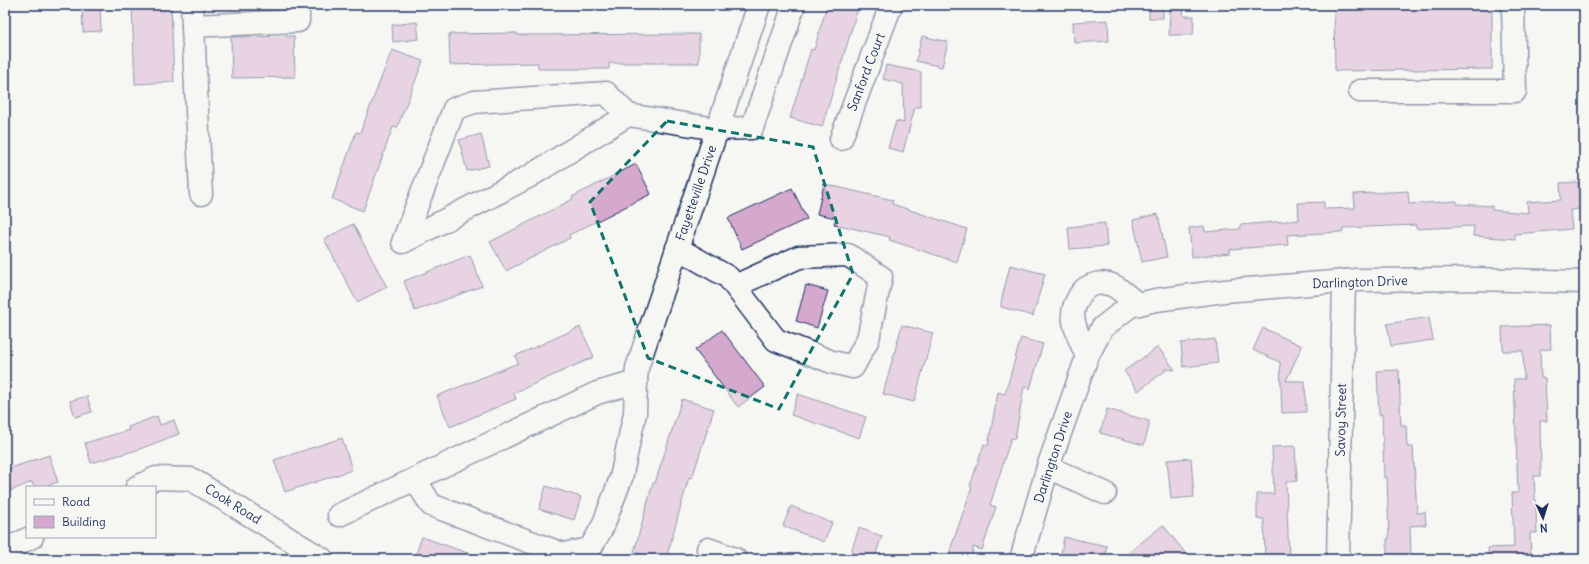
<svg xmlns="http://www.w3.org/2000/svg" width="1589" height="564" font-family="Delius,sans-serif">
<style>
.building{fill:#d5a9cd;stroke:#1b2f5e}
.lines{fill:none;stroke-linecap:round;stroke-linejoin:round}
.minor-casing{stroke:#1b2f5e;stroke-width:25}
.minor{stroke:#f6f6f2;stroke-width:22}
.marked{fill:none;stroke:#0f766e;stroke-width:3;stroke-dasharray:8 5;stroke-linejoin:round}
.labels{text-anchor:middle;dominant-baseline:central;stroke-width:3;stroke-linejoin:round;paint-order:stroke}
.street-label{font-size:13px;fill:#1b2f5e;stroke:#f6f6f2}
</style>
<rect width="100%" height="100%" fill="#f6f6f2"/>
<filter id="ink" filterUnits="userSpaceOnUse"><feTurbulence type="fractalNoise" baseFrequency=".025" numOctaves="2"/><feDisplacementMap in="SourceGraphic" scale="8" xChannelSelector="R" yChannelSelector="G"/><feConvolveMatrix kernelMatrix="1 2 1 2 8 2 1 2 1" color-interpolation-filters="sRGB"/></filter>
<g filter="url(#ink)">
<!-- building -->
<g class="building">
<polygon points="82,5 100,5 101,31 83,32"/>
<polygon points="132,5 171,5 174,82 135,84"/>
<polygon points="827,5 859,5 822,127 790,118 811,49 814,50"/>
<rect x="1149" y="5" width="14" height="13"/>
<polygon points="1351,5 1492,5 1492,69 1335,71 1334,6"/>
<polygon points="1170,8 1184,9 1183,16 1194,16 1193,35 1169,35"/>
<polygon points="1108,20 1109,41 1074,43 1073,22"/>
<polygon points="417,22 419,39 393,42 392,25"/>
<polygon points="517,33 517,35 699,34 699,63 609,63 609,69 538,69 538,63 450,65 449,34"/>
<polygon points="294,36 295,77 232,78 231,37"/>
<polygon points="922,36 948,42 942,67 916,61"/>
<polygon points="392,50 423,61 397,128 393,127 363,211 332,199 356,132 360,133"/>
<polygon points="886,65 921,72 921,107 915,107 903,152 888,148 896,121 904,123 903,84 883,79"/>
<polygon points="481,134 489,166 467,171 459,140"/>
<polygon points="636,164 651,194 569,235 570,238 506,271 490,242 573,199 572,197"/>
<polygon points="1578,182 1580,209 1570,210 1572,229 1515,234 1515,239 1473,236 1474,226 1416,229 1416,225 1343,228 1343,232 1287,235 1288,245 1230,249 1230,253 1192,257 1189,228 1204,226 1205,232 1240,229 1240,225 1299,220 1298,203 1324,202 1324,209 1355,208 1354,194 1408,191 1409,204 1457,201 1457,204 1492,206 1492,210 1528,213 1527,202 1561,200 1560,183"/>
<polygon points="824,184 893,200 892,204 967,229 957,262 889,240 890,237 834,224 836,218 817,214"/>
<polygon points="792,188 807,219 742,249 728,218"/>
<polygon points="1158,214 1167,257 1142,262 1133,220"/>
<polygon points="1105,223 1107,246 1070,249 1068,227"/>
<polygon points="353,224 387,287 357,302 324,239"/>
<polygon points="470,255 482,286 415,311 404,281"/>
<polygon points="1010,265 1045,274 1033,316 1001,307 1001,302"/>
<polygon points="806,285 828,291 817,328 796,321"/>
<polygon points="1429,317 1433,340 1391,346 1387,324"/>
<polygon points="902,325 933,333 914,402 883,394"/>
<polygon points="1550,325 1551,349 1540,350 1541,378 1545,378 1547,421 1540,421 1541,476 1534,476 1537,533 1530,533 1531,559 1489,559 1488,548 1514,547 1512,493 1518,493 1514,379 1524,379 1523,351 1503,351 1502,327"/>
<polygon points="580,327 594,357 514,393 516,399 450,427 437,396 518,363 515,356"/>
<polygon points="1263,328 1302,346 1286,381 1305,381 1306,412 1282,413 1280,362 1253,350"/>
<polygon points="722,330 765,387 738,407 695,350"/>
<polygon points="1021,338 1043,344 1030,389 1024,387 1015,439 1011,438 990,505 996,507 982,550 973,547 972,559 947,559 972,487 970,486 984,444 988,446 998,392 1005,394"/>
<polygon points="1215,339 1218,363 1183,367 1181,343"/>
<polygon points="1158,347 1175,370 1165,369 1165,371 1138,391 1124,371"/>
<polygon points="1399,370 1401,425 1406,425 1407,447 1413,447 1417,513 1425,512 1426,525 1410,526 1411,559 1387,559 1387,539 1389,539 1387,477 1384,478 1382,414 1379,415 1377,371"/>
<polygon points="798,394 866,417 859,438 791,415"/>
<polygon points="87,396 92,412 75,417 70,401"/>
<polygon points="682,399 714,409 692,478 689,477 666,559 659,559 634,552 653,483 655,483"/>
<polygon points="1107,409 1149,421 1149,426 1144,445 1100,433"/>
<polygon points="157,416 160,425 174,420 179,434 137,450 91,463 85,443 129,430 128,427"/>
<polygon points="342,438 352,470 285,492 274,460"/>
<polygon points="1295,446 1297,481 1286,482 1289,559 1265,559 1264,519 1257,519 1257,494 1274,494 1272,447"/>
<polygon points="49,455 58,482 43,487 34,487 32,482 5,493 5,470"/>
<polygon points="1191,458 1194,497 1171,499 1167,460"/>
<polygon points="546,486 581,497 574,520 539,509"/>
<polygon points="791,506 832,523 824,542 783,526"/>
<polygon points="1163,525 1190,559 1121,559"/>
<polygon points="859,528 882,536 874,559 869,559 851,552"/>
<polygon points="422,537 479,557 479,559 414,559"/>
<polygon points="1064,537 1107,546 1104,559 1060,559"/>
</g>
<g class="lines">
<!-- minor casing -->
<g class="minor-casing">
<g id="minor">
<polyline points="192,5 201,194"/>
<polyline points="193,26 298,21 298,5"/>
<polyline points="1360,91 1515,91 1513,5"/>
<polyline points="628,115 606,93 474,102 454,109 403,242 530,176 628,115 717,129 752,128 794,5"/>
<polyline points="841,139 891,5"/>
<polyline points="677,248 728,277 776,340 832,362 853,367 868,339 881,277 848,255 799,257 735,286"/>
<path d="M1087 357C1082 344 1074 330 1073 315 1073 307 1076 302 1080 295 1087 283 1104 280 1116 287 1123 292 1131 299 1138 304"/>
<polyline points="636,382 637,368 759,5"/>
<polyline points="1048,467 1105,493"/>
<polyline points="137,487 156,478 191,479 322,559"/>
<polyline points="339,515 597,393 636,382 635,413 621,478 603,526 590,549 563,554 431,505 415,479"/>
<polyline points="708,549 735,559"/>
<polyline points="5,550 32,537"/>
<polyline points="1021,559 1048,467 1087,357 1102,328 1130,306 1156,300 1224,291 1357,280 1475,279 1584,282"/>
<polyline points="1338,559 1344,281"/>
</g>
</g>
<!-- minor -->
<use href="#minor" class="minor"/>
</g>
</g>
<!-- marked area -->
<path d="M0 0H1589V564H0ZM667 121 813 147 853 274 779 409 648 358 590 202Z" fill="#f6f6f2" fill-opacity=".55" fill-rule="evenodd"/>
<path class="marked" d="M667 121 813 147 853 274 779 409 648 358 590 202Z"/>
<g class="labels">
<!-- street labels -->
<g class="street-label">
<text transform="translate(866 72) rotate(-69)">Sanford Court</text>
<text transform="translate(696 193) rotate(-71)">Fayetteville Drive</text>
<text transform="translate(1360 282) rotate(-2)">Darlington Drive</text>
<text transform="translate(1341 420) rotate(-89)">Savoy Street</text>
<text transform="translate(1053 457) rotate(-72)">Darlington Drive</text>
<text transform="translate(233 504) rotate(32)">Cook Road</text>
</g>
</g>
<!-- margin -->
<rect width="1589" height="564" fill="none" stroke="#f6f6f2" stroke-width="20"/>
<rect x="10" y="10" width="1569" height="544" fill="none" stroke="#1b2f5e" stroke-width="1.5" filter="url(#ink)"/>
<!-- legend -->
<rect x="26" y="486" width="130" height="52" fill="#f6f6f2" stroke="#9ea6b7"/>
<rect x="34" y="499" width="20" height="6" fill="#f6f6f2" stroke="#9ea6b7"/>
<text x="62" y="506" font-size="12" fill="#1b2f5e">Road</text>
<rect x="34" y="516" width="20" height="12" fill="#d5a9cd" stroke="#9ea6b7"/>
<text x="62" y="526" font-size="12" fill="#1b2f5e">Building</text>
<!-- north arrow -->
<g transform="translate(1543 518) rotate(176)" stroke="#f6f6f2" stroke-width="3" paint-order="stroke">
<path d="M0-3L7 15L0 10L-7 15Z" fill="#1b2f5e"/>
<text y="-6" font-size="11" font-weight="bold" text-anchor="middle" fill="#1b2f5e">N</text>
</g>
</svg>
